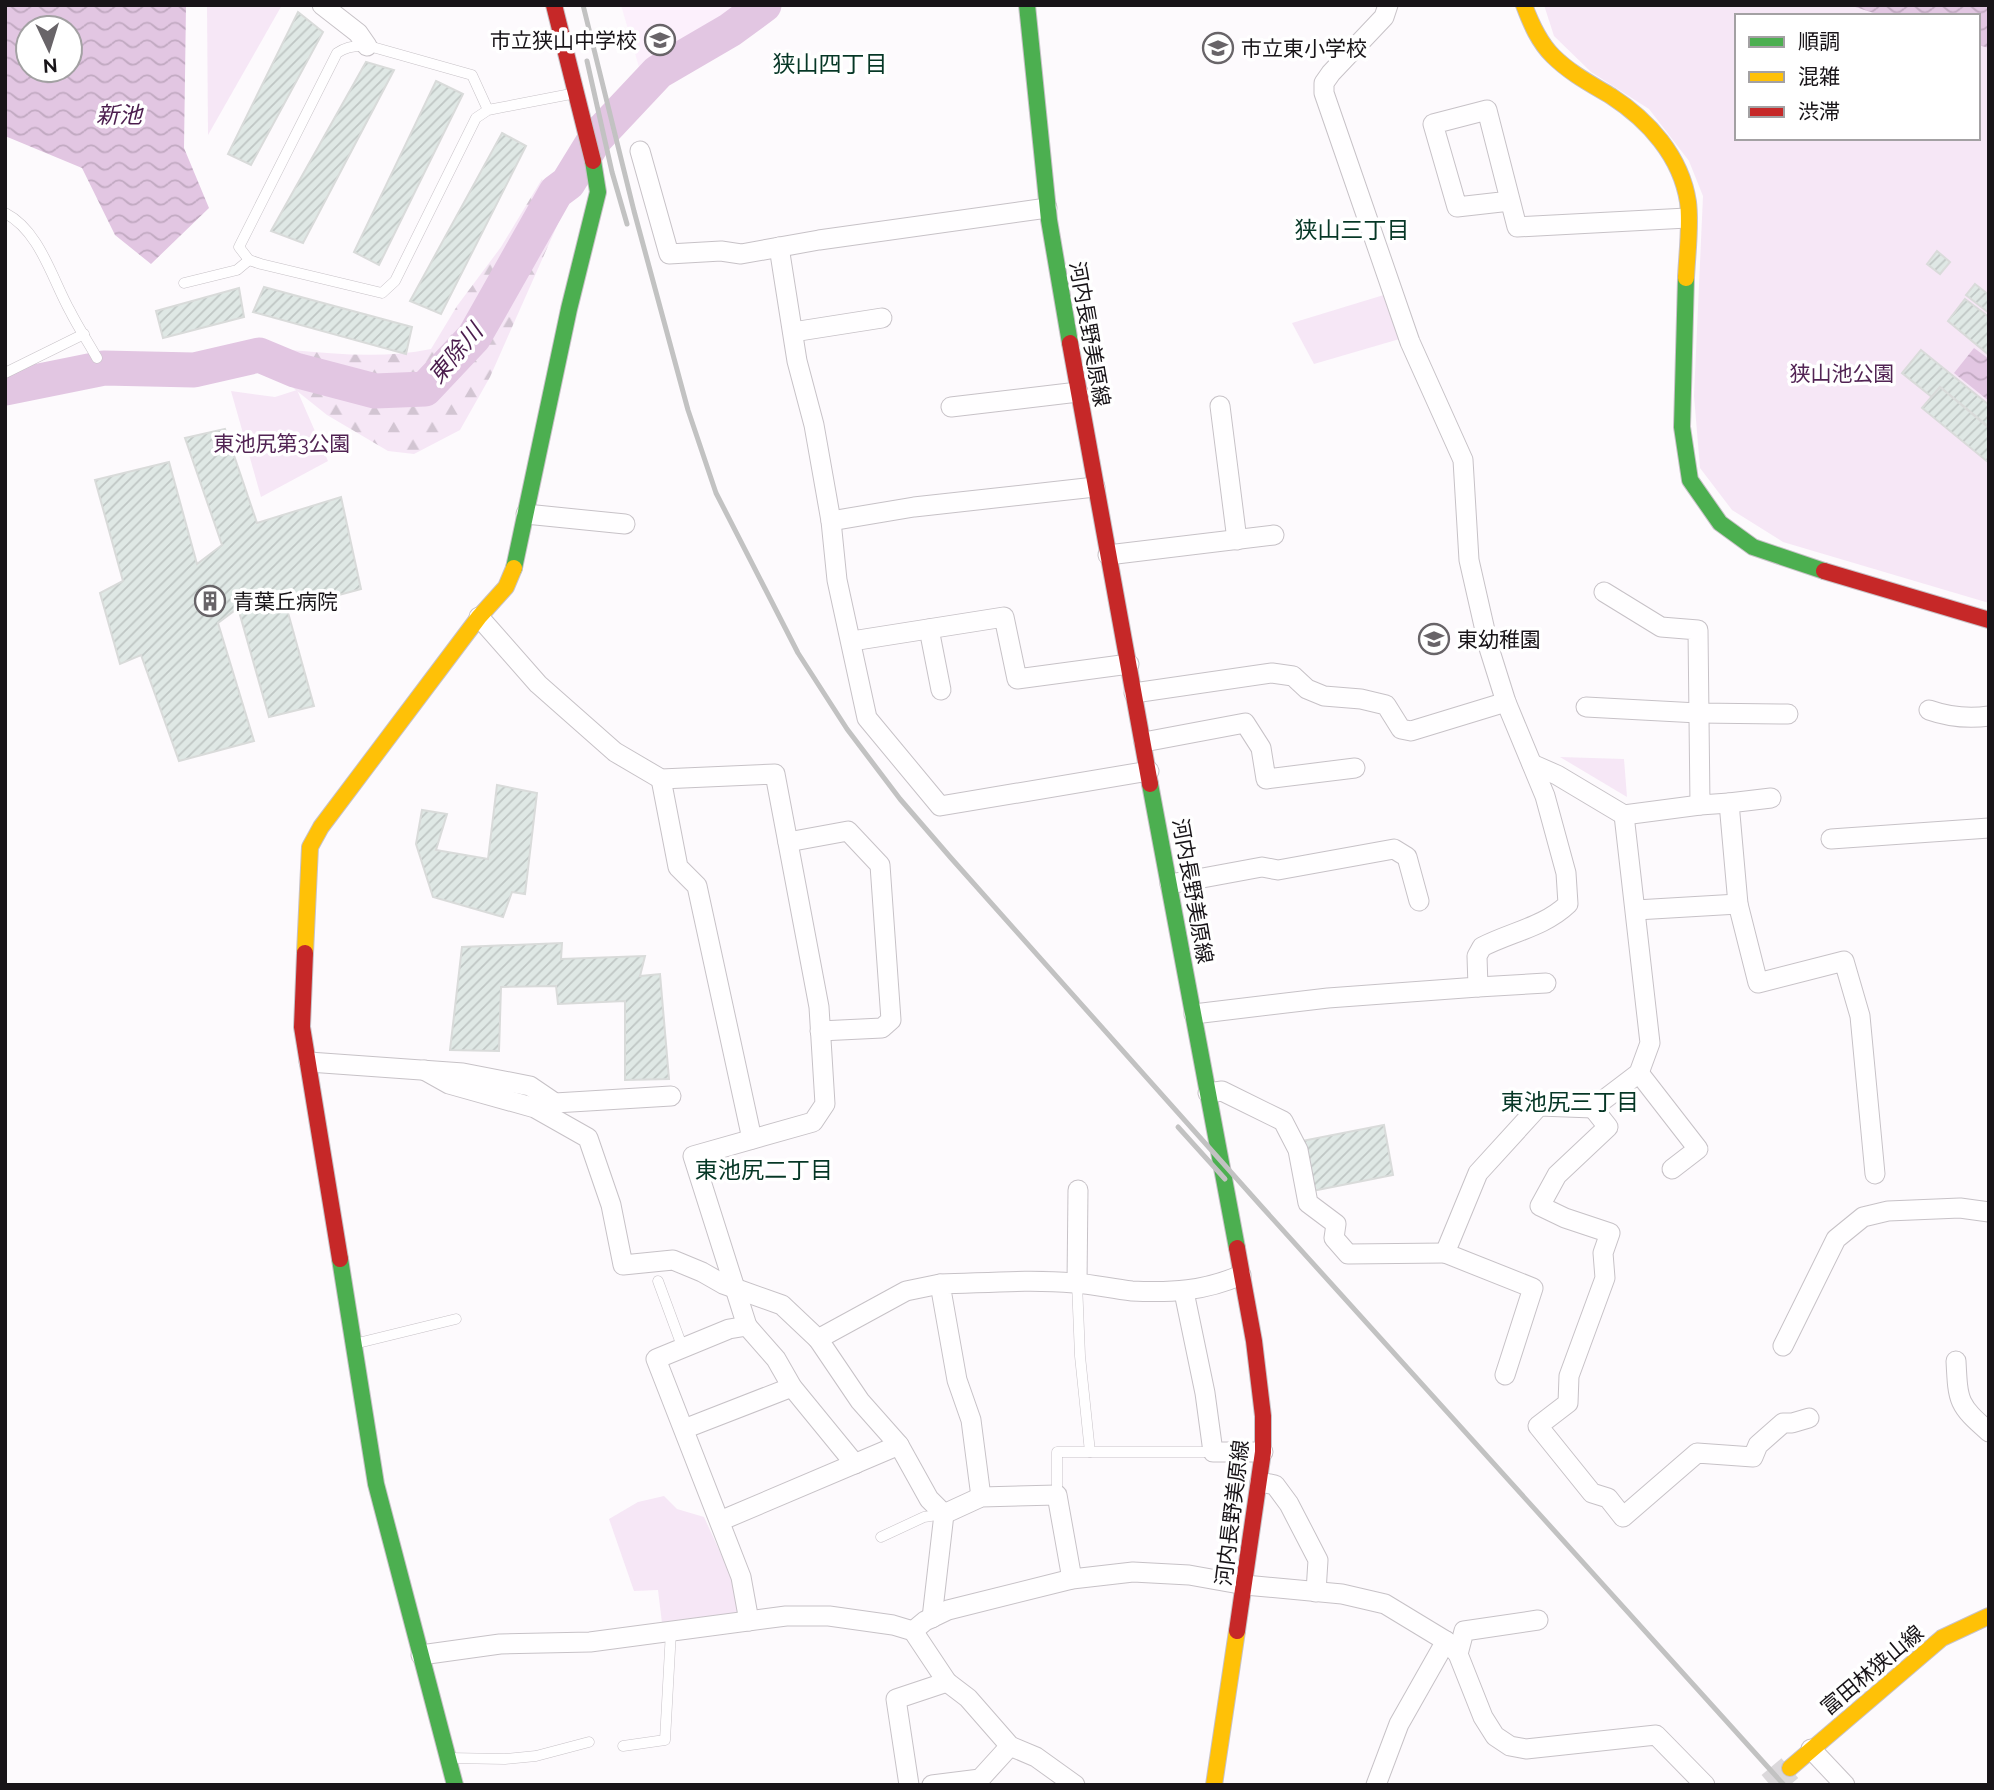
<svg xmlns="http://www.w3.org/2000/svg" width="1994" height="1790" font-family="Raleway,'Noto Sans JP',sans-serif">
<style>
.built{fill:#fcf0fc}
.forest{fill:url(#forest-firs)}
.green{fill:#f6e7f6;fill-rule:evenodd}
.water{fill:url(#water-waves);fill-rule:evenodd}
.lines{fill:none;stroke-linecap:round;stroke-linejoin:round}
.river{stroke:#e2c6e2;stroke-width:35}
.building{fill:url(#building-hatch);stroke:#d9dbda;stroke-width:2}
.secondary-tunnel{stroke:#dbd8db;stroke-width:26;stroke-dasharray:26 13;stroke-linecap:butt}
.lane-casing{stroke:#c7c2c7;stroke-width:11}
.street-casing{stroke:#c7c2c7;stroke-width:21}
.fast-casing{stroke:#c7c2c7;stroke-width:18}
.slow-casing{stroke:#c7c2c7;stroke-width:18}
.jam-casing{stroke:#c7c2c7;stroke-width:18}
.lane{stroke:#fffeff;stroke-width:10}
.street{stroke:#fffeff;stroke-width:19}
.fast{stroke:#4caf50;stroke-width:16}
.slow{stroke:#ffc107;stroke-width:16}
.jam{stroke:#c62828;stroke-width:16}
.rail{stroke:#c2c2c2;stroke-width:5}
.labels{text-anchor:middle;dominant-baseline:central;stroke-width:7;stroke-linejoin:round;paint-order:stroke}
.poi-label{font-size:21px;fill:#181418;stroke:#fff;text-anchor:start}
.street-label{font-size:21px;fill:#181418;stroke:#fff}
.park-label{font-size:21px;fill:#522454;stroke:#fff}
.neighbourhood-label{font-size:23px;fill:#063726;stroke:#fff}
.water-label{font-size:23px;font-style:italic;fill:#4b1d4d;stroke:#fff}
</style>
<defs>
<pattern id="forest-firs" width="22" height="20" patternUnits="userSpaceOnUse" patternTransform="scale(1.75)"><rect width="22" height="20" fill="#f6e7f6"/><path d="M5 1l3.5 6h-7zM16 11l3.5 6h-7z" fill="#d2c5d2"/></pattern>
<pattern id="water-waves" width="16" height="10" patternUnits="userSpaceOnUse" patternTransform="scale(1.75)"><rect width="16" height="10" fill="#e2c6e2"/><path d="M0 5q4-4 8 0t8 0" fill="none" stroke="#c1a9c1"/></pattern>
<pattern id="building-hatch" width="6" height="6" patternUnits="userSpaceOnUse" patternTransform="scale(1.75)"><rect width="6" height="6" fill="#dfe8e5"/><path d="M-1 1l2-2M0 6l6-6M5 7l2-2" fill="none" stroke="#bfc6c4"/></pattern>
</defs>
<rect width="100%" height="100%" fill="#fdfafd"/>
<!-- built -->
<polygon class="built" points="621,5 739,5 641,74"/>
<!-- forest -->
<path class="forest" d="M542 179 560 219 490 377 460 430 414 454 388 451 327 415 277 375 291 350C338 354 384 359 431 349L457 306 501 247Z"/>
<!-- green -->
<g class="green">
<polygon points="207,5 282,5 208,135"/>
<path d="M1544 5H1989V603L1783 542 1732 510 1700 468 1694 396 1703 196 1689 161 1649 109 1591 72 1554 36ZM1737 16H1978V138H1737Z"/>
<polygon points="1387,294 1403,338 1314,364 1292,323"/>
<polygon points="297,390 328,461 261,497 231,391 275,397"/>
<polygon points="1560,757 1624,759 1627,797"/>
<polygon points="664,1496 677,1509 704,1517 736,1587 741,1615 662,1623 658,1590 634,1591 609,1519 638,1502"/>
</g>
<!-- water -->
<g class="water">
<path d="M5 5H186L184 148 209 208 151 264 115 235 82 168 5 136ZM28 28H70V70H28Z"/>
<polygon points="1849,5 1989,5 1989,48 1978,45 1978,16 1883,16"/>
<polygon points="1974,348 1989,359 1989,401 1954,373"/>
</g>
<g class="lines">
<!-- river -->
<polyline class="river" points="5,388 104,368 194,370 259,355 295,370 375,391 425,389 474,337 556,192 568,183 595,139 658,72 730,30 764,5"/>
</g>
<!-- building -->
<g class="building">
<polygon points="298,12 323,32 251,165 228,154"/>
<polygon points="366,62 394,70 303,243 271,231"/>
<polygon points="436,81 463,94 379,265 354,252"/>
<polygon points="502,133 526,146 441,314 410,301"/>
<polygon points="1937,251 1950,262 1940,274 1927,264"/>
<polygon points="1975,284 1989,295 1989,313 1966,295"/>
<polygon points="264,287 412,327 406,354 253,312"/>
<polygon points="239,288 244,317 163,338 156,311"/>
<polygon points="1965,299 1989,317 1989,355 1948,321"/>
<polygon points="1921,350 1989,405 1989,427 1940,387 1932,397 1902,373"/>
<polygon points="1940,387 1989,428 1989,463 1922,408"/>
<polygon points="225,429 257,523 341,497 361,589 287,609 314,706 269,717 238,608 218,623 254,741 179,761 141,655 120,664 100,593 123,581 95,480 169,462 197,564 222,545 185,438"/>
<polygon points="497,785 537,793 525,894 512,892 503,917 433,897 416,844 422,810 447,814 436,850 488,859"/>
<polygon points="562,943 561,959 645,956 640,976 660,974 669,1079 625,1080 625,1001 558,1004 556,986 501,987 499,1051 450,1050 462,947"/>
<polygon points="1384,1125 1393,1175 1312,1191 1302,1141"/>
</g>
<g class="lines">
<!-- secondary-tunnel -->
<polyline class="secondary-tunnel" points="1770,1785 1790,1768"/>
<!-- lane casing -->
<g class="lane-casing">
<g id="lane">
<path d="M488 110 476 118 395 281 382 293 261 264 249 260 239 247 337 53C347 46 357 45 369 46L472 75 488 110 576 93"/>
<path d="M5 213C40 231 52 279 70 311 78 327 88 342 97 358"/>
<polyline points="184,283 237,270 249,260"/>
<polyline points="5,373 84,334"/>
<polyline points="658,1281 682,1346"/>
<polyline points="1077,1283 1080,1356 1090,1452"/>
<polyline points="354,1344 456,1319"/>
<polyline points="1057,1495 1057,1452 1213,1452"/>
<polyline points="881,1537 924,1517 943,1514"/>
<polyline points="623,1746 665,1740 671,1631"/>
<polyline points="449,1758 505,1759 536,1756 589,1742"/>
</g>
</g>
<!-- street casing -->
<g class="street-casing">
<g id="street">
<polyline points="322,5 358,33 367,46"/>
<polyline points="640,151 669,254 721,251 741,254 819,240 1047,208"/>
<polyline points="1510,201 1457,207 1433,124 1487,110 1517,227 1687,218"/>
<polyline points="779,247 797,361 814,425 831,521 837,580 867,718 940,806 1149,771"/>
<polyline points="793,332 882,318"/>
<polyline points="1220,406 1237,540"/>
<polyline points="951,407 1078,392"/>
<polyline points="526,514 625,524"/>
<polyline points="831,521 914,507 1095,487"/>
<polyline points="1108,555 1274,535"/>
<polyline points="1604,592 1661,627 1698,630 1700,805 1729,803"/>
<polyline points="479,617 538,684 615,752 661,779 775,774 819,1007 825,1104 813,1122 693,1156 747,1326"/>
<polyline points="929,629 941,690"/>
<polyline points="852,641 1004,617 1017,679 1129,664"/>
<polyline points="1134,693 1272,673 1293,676 1307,689 1324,696 1361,699 1386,705 1401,729 1411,731 1506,702"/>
<polyline points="1586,707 1698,713 1788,714"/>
<path d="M1929 710C1949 717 1968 719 1989 716"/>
<polyline points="1144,742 1245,723 1261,748 1266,779 1355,768"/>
<polyline points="1532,764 1557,775 1624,815 1700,805"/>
<polyline points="661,779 678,867 697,886 752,1139"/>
<polyline points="1771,798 1729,803 1738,904 1758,983 1844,961 1860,1016 1875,1174"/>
<polyline points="1831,839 1989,828"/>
<polyline points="788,842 848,831 880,865 891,1020 882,1028 820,1031"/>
<polyline points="1170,884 1262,867 1278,870 1394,849 1407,857 1419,901"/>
<polyline points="1636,910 1738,904"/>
<polyline points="1478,987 1546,983"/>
<path d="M1194 1014 1328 998 1478 987 1477 956 1482 947C1511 932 1544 927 1568 904L1566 873 1545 796 1506 702 1489 648 1469 560 1463 460 1410 342 1324 93V83L1331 73 1384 17 1388 5"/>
<polyline points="309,1062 463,1073 530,1086 555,1103 671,1096"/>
<polyline points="424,1070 449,1084 535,1108 588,1138 611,1205 623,1265 673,1260 702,1272 723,1284 782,1305 818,1339 906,1291 940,1284"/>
<polyline points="1639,1073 1698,1149 1672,1169"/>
<polyline points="1208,1093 1222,1091 1283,1121 1298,1150 1308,1203 1336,1224 1334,1238 1348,1254 1445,1253"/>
<polyline points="1593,1108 1608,1127 1557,1175 1540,1206 1565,1218 1610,1233 1603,1253 1605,1278 1569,1376 1568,1403 1538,1426 1592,1493 1608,1498 1623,1517 1697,1453 1753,1457 1758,1445 1783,1423 1792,1423 1809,1418"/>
<polyline points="1077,1283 1078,1190"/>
<polyline points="1184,1292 1205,1393 1213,1452 1263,1452"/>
<polyline points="818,1339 860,1401 899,1445 929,1499 944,1514 932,1618"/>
<polyline points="1783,1346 1836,1239 1863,1217 1888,1211 1960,1208 1989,1212"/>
<path d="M1956 1361C1958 1402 1958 1405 1989 1432"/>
<polyline points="1505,1375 1533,1288 1445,1253 1478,1173 1539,1106 1593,1108 1639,1073 1650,1043 1624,815"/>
<polyline points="684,1429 792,1387"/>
<polyline points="1260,1482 1275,1485 1289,1504 1318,1560 1316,1592"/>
<path d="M981 1497 971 1420 957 1380 940 1284C984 1283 1029 1279 1074 1283 1093 1284 1112 1289 1132 1291 1171 1293 1205 1291 1241 1275"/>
<polyline points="944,1514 981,1497 1057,1495 1072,1579"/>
<polyline points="720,1521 899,1445"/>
<polyline points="749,1621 741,1577 656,1359 729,1329 747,1326 776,1359 792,1387 855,1464"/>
<polyline points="913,1631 925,1621 948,1610 1072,1579 1133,1572 1189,1575 1245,1585 1342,1594 1385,1604 1446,1641 1458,1654 1483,1717 1495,1736 1510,1746 1526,1749 1656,1735 1705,1785"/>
<polyline points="1458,1654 1464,1631 1538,1620"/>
<polyline points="421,1655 500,1644 590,1642 786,1616 829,1616 893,1625 913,1631 947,1682 968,1698 1010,1746 1036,1757 1075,1785"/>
<polyline points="1811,1749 1845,1785"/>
<polyline points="909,1785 896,1699 947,1682"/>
<polyline points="932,1785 980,1779 1010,1746"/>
<polyline points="1376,1785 1399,1724 1446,1641"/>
</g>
</g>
<!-- fast casing -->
<g class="fast-casing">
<g id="fast">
<polyline points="1027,5 1049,220 1070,343"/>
<polyline points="1686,278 1682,427 1690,480 1720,523 1753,547 1824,571"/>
<polyline points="514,568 569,309 598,192 593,161"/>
<polyline points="1150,784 1237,1248"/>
<polyline points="340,1259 376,1484 455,1785"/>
</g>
</g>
<!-- slow casing -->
<g class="slow-casing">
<g id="slow">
<path d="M1524 5C1531 24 1539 42 1553 56 1570 73 1591 84 1611 96 1648 120 1681 156 1688 202 1691 226 1687 254 1686 278"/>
<polyline points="305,953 310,847 321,827 479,617 506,587 514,568"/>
<polyline points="1790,1768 1942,1638 1989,1616"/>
<polyline points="1214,1785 1237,1631"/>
</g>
</g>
<!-- jam casing -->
<g class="jam-casing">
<g id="jam">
<polyline points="554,5 593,161"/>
<polyline points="1070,343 1150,784"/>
<polyline points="1824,571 1989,620"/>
<polyline points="305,953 302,1027 340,1259"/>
<polyline points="1237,1631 1263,1452 1263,1416 1254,1341 1237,1248"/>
</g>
</g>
<!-- lane -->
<use href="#lane" class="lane"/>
<!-- street -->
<use href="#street" class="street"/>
<!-- fast -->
<use href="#fast" class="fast"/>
<!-- slow -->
<use href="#slow" class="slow"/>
<!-- jam -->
<use href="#jam" class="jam"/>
<!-- rail -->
<g class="rail">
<polyline points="583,5 634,211 688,410 716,493 798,653 847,729 900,799 951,858 1262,1207 1784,1785"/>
<polyline points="587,61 612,172 627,224"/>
<polyline points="1178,1127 1225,1179"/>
</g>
</g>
<!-- icons -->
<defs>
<g id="school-ring" transform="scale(1.575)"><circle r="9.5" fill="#fff" stroke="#686468" stroke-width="1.5"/><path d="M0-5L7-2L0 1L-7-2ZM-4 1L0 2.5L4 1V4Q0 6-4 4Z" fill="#686468"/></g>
<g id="building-ring" transform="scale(1.575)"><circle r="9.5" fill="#fff" stroke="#686468" stroke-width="1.5"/><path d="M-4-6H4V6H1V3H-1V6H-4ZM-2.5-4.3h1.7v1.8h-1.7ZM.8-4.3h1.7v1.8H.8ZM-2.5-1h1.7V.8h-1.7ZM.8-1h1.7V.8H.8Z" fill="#686468"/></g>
</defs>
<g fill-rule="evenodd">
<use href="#school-ring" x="660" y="40"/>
<use href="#school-ring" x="1218" y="48"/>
<use href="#building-ring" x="210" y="601"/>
<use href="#school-ring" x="1434" y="639"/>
</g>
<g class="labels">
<!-- poi labels -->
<g class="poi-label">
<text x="637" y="40" text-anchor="end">市立狭山中学校</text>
<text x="1241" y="48">市立東小学校</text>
<text x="233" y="601">青葉丘病院</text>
<text x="1457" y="639">東幼稚園</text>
</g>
<!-- street labels -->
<g class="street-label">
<text transform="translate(1090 334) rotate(80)">河内長野美原線</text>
<text transform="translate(1193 891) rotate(80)">河内長野美原線</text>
<text transform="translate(1232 1513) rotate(-83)">河内長野美原線</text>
<text transform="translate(1872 1670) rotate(-40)">富田林狭山線</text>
</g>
<!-- park labels -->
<g class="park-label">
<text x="1842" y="373">狭山池公園</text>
<text x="282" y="443">東池尻第3公園</text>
</g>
<!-- neighbourhood labels -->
<g class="neighbourhood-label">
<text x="830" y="63">狭山四丁目</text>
<text x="1352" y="229">狭山三丁目</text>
<text x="1570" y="1101">東池尻三丁目</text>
<text x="764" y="1169">東池尻二丁目</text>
</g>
<!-- water labels -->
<g class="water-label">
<text x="119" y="114">新池</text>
<text transform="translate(455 353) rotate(-50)">東除川</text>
</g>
</g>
<!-- border -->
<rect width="1994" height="1790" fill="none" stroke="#181418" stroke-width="14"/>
<!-- legend -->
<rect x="1735" y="14" width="245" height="126" fill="#ffffff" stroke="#a3a1a3" stroke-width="2"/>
<rect x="1749" y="37" width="35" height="10" fill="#4caf50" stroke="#a3a1a3" stroke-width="2"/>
<text x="1798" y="49" font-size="21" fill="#181418">順調</text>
<rect x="1749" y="72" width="35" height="10" fill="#ffc107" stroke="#a3a1a3" stroke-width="2"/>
<text x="1798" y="84" font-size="21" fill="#181418">混雑</text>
<rect x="1749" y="107" width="35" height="10" fill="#c62828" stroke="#a3a1a3" stroke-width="2"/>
<text x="1798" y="119" font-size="21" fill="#181418">渋滞</text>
<!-- north arrow -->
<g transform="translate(49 49) rotate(176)"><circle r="33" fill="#ffffff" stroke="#a3a1a3" stroke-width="2"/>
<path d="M0-5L12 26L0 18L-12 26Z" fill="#686468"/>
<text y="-10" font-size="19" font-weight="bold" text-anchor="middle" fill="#181418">N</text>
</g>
</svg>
